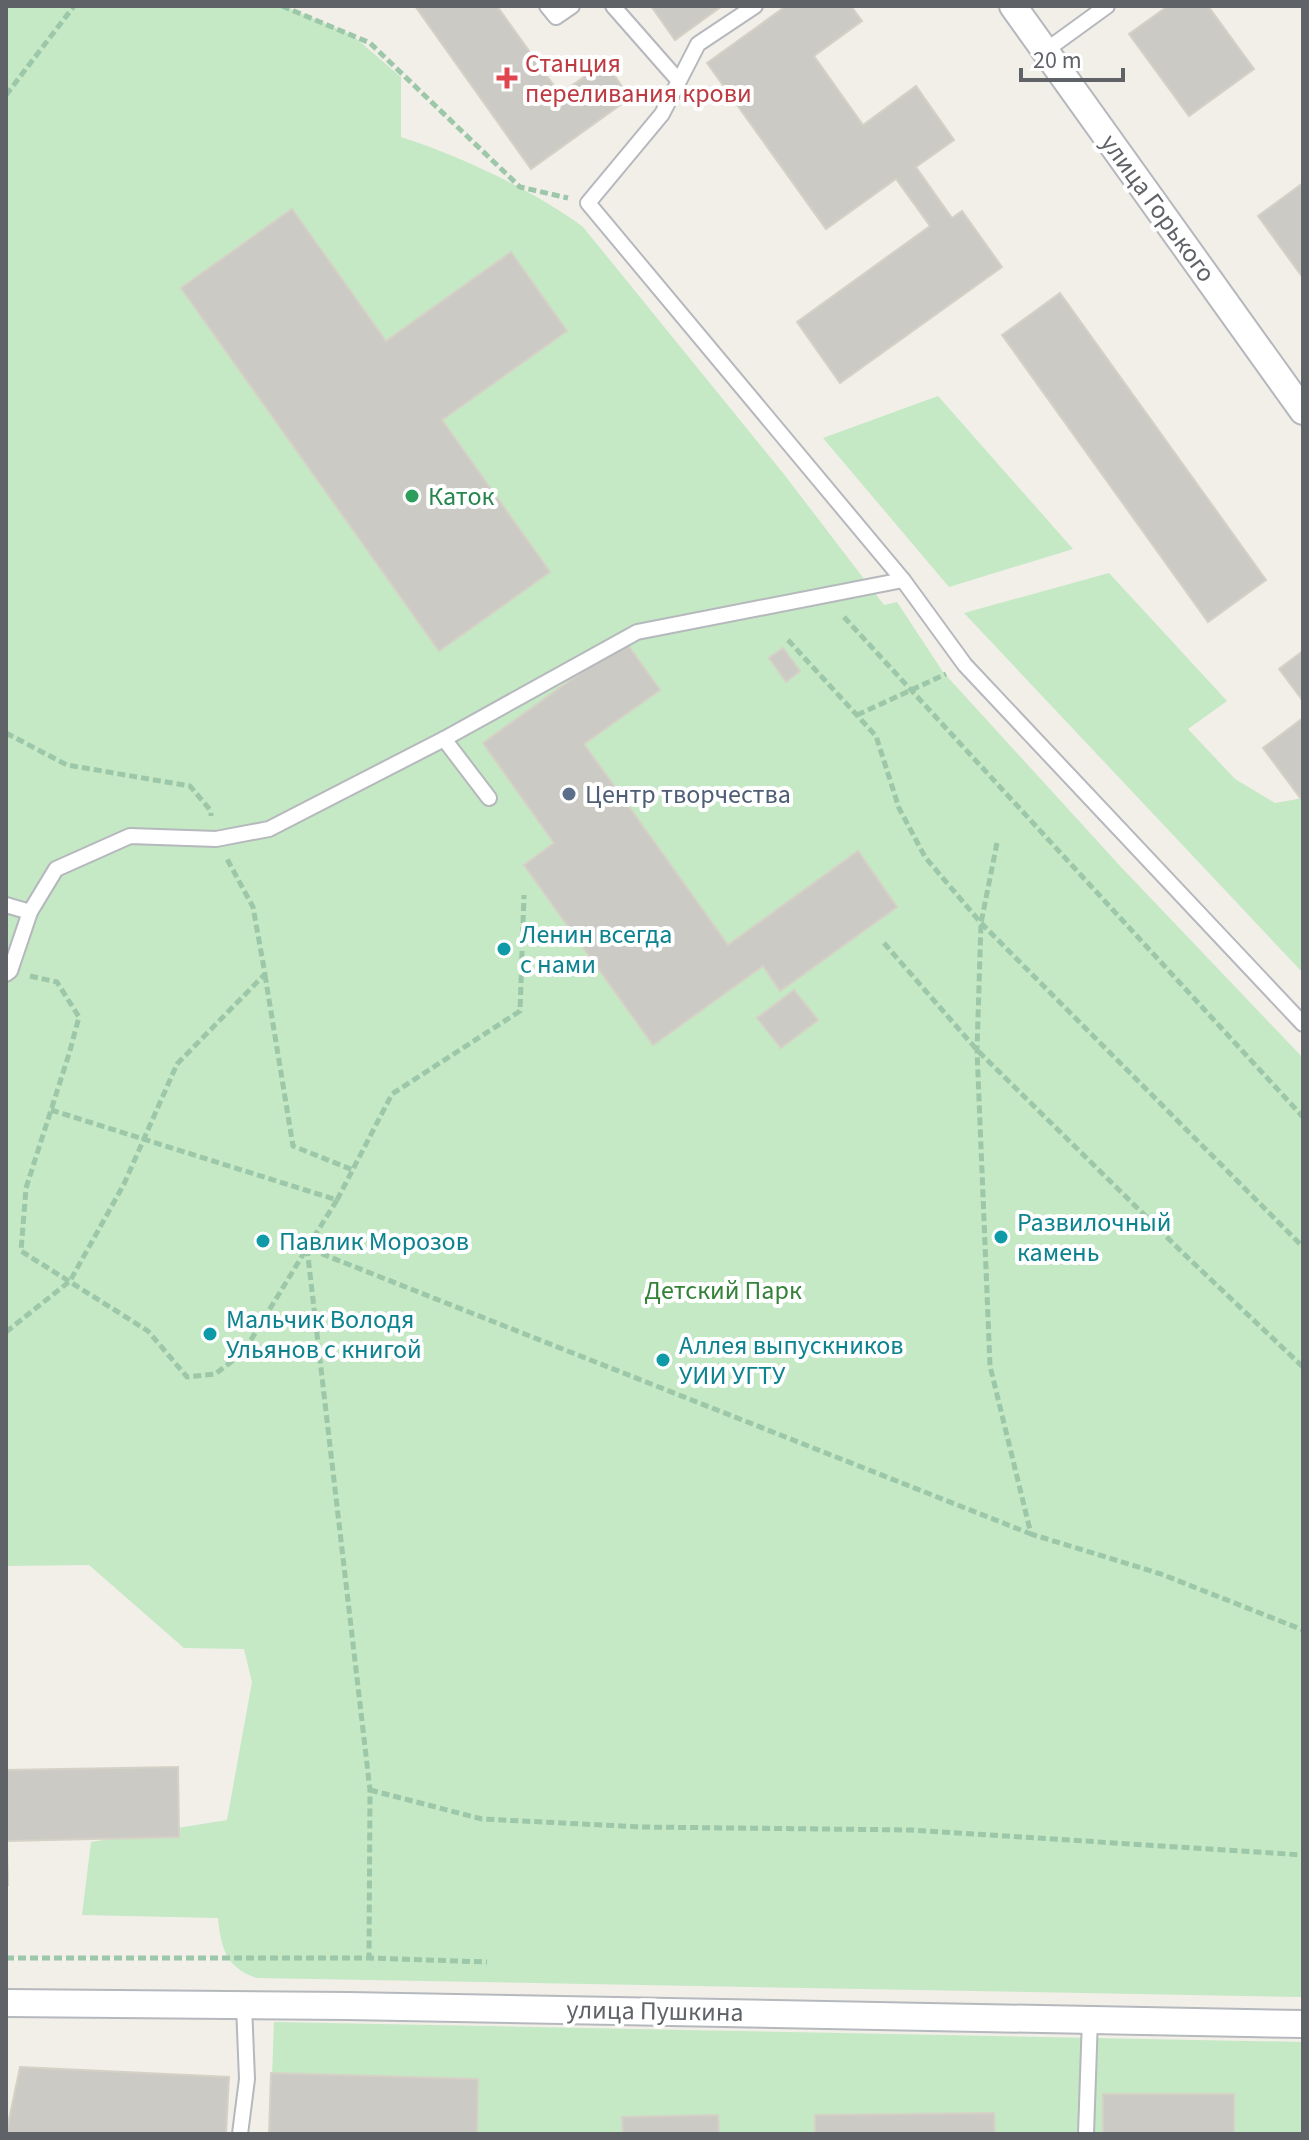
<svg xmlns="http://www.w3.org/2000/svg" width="1309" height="2140" font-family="'Source Sans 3',sans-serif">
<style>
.green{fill:#c5e8c5}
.building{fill:#cccac5;stroke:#d6d1c6;stroke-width:2}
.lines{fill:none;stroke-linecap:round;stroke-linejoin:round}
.lane-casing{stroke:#b5b8bc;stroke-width:18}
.street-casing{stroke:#b5b8bc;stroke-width:30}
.path{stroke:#9cc7a9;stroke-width:5;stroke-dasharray:8 4;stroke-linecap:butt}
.lane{stroke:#fff;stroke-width:14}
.street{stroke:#fff;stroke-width:26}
.health-dot{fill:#e0444e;stroke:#fff;stroke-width:3}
.leisure-dot{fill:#2e9e5b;stroke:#fff;stroke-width:3}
.service-dot{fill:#5c6f8a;stroke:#fff;stroke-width:3}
.culture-dot{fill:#0f9aa8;stroke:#fff;stroke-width:3}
.labels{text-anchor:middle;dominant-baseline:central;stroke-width:8;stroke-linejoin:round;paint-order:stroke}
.health-label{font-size:26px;fill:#be3a42;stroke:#fff;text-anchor:start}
.street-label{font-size:26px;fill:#5f6368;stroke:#fff}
.leisure-label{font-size:26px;fill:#27864d;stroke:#fff;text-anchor:start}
.service-label{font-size:26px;fill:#4e5e75;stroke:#fff;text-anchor:start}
.culture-label{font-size:26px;fill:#0d838f;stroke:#fff;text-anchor:start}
.park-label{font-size:26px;fill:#348238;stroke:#fff}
</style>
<rect width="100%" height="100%" fill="#f1efe8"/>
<!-- green -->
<g class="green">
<path d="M6 6H284L352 35 401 77V137C458 155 535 191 583 227L783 473 884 605 897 602 943 672 1121 867 1303 1058V1997L257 1978C226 1968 221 1948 218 1918L82 1915 91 1842 227 1820 252 1682 244 1649 184 1648 89 1565 6 1566Z"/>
<polygon points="938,396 1073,549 949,587 823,438"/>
<polygon points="1109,573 1227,701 1188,729 1235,779 1275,803 1303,798 1303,973 964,613"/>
<polygon points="274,2022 1303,2042 1303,2134 270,2134"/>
</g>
<!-- building -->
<g class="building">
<polygon points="415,6 497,6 560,94 605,62 630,98 531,169"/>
<polygon points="651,6 722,6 675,40"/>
<polygon points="786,6 851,6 862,21 814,56 863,125 916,86 954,140 916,167 952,218 962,211 1002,267 840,383 797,322 930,226 896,179 826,229 707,63"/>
<polygon points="1168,6 1208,6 1254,69 1189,116 1129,34"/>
<polygon points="1303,183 1303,278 1258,216"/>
<polygon points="292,209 386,341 511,252 567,331 442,420 550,572 439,651 181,288"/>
<polygon points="1060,293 1266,580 1208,622 1002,335"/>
<polygon points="625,641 660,690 584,744 728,945 858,851 897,907 780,991 763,966 653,1045 524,865 554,843 483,743"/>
<polygon points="783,648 800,671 786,682 769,658"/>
<polygon points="1303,651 1303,701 1279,669"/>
<polygon points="1303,718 1303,797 1301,799 1263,748"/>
<polygon points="794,990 818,1020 781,1048 757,1018"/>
<polygon points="178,1767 179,1837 7,1841 8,1885 6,1885 6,1770"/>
<polygon points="20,2067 229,2077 226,2134 6,2134"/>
<polygon points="271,2073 478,2079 477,2134 269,2134"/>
<rect x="1103" y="2094" width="131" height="40"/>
<polygon points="994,2113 995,2134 815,2134 815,2115"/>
<polygon points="718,2115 719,2134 623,2134 622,2117"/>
</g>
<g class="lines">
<!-- lane casing -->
<g class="lane-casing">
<g id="lane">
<polyline points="547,6 556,17 572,6"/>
<polyline points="613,6 678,80"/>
<polyline points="755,6 698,44 662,114 588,203 903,580 965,665 1303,1024"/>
<polyline points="1045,51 1107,6"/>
<polyline points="444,739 489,798"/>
<polyline points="6,905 30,912"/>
<polyline points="6,974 10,971 30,912 56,869 130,836 216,839 269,829 444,739 637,632 903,580"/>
<polyline points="240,2134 247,2079 244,2005"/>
<polyline points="1086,2134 1090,2018"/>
</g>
</g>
<!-- street casing -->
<g class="street-casing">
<g id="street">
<polyline points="1013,6 1303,411"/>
<polyline points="6,2003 348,2006 1303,2024"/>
</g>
</g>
<!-- path -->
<g class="path">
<polyline points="282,6 370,43 520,187 568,198"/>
<polyline points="6,95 74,6"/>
<polyline points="844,617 1303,1117"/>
<polyline points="788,640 876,736 899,808 925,857 981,923 1303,1247"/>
<polyline points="857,715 946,674"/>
<polyline points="6,733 67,765 190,786 211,811 211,816"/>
<polyline points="997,843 981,923 977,1050 990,1366 1031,1534 1161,1574 1303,1630"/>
<polyline points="884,943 977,1050 1185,1255 1303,1367"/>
<polyline points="265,975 293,1146 353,1170"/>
<polyline points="30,976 57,982 79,1017 69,1054 26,1188 21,1251 148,1331 187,1377 215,1374 243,1353 307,1248 370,1790 369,1958"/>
<polyline points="51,1110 337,1200 307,1248 1031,1534"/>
<polyline points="337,1200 392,1094 520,1011 524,895"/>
<polyline points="6,1332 70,1281 124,1184 177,1064 265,974 253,907 227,859"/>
<polyline points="370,1790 482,1819 642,1827 912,1830 1303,1855"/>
<polyline points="6,1958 369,1958 487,1962"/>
</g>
<!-- lane -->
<use href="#lane" class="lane"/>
<!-- street -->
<use href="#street" class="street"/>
</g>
<!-- markers -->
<path class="health-dot" d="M503 66h8v8h8v8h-8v8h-8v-8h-8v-8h8z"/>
<circle class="leisure-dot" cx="412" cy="496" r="8"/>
<circle class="service-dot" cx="569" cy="794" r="8"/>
<g class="culture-dot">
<circle cx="504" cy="949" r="8"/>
<circle cx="1001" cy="1237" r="8"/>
<circle cx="263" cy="1241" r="8"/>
<circle cx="210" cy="1334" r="8"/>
<circle cx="663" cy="1360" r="8"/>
</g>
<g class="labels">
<!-- health labels -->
<g class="health-label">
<text x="525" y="63">Станция<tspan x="525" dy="30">переливания крови</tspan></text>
</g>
<!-- street labels -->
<g class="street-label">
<text transform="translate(1158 208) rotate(54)">улица Горького</text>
<text transform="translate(655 2011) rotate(1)">улица Пушкина</text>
</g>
<!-- leisure labels -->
<g class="leisure-label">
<text x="428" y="496">Каток</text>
</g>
<!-- service labels -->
<g class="service-label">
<text x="585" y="794">Центр творчества</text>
</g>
<!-- culture labels -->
<g class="culture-label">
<text x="520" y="934">Ленин всегда<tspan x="520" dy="30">с нами</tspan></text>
<text x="1017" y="1222">Развилочный<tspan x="1017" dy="30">камень</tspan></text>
<text x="279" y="1241">Павлик Морозов</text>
<text x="226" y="1319">Мальчик Володя<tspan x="226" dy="30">Ульянов с книгой</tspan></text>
<text x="679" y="1345">Аллея выпускников<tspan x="679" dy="30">УИИ УГТУ</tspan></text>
</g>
<!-- park labels -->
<g class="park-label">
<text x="723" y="1290">Детский Парк</text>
</g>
</g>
<!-- border -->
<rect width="1309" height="2140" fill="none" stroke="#5f6368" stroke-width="16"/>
<!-- scale -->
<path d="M1021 68v12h102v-12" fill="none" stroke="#5f6368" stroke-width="4"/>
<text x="1033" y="68" font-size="24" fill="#5f6368" stroke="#ffffff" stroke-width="6" paint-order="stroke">20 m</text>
</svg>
